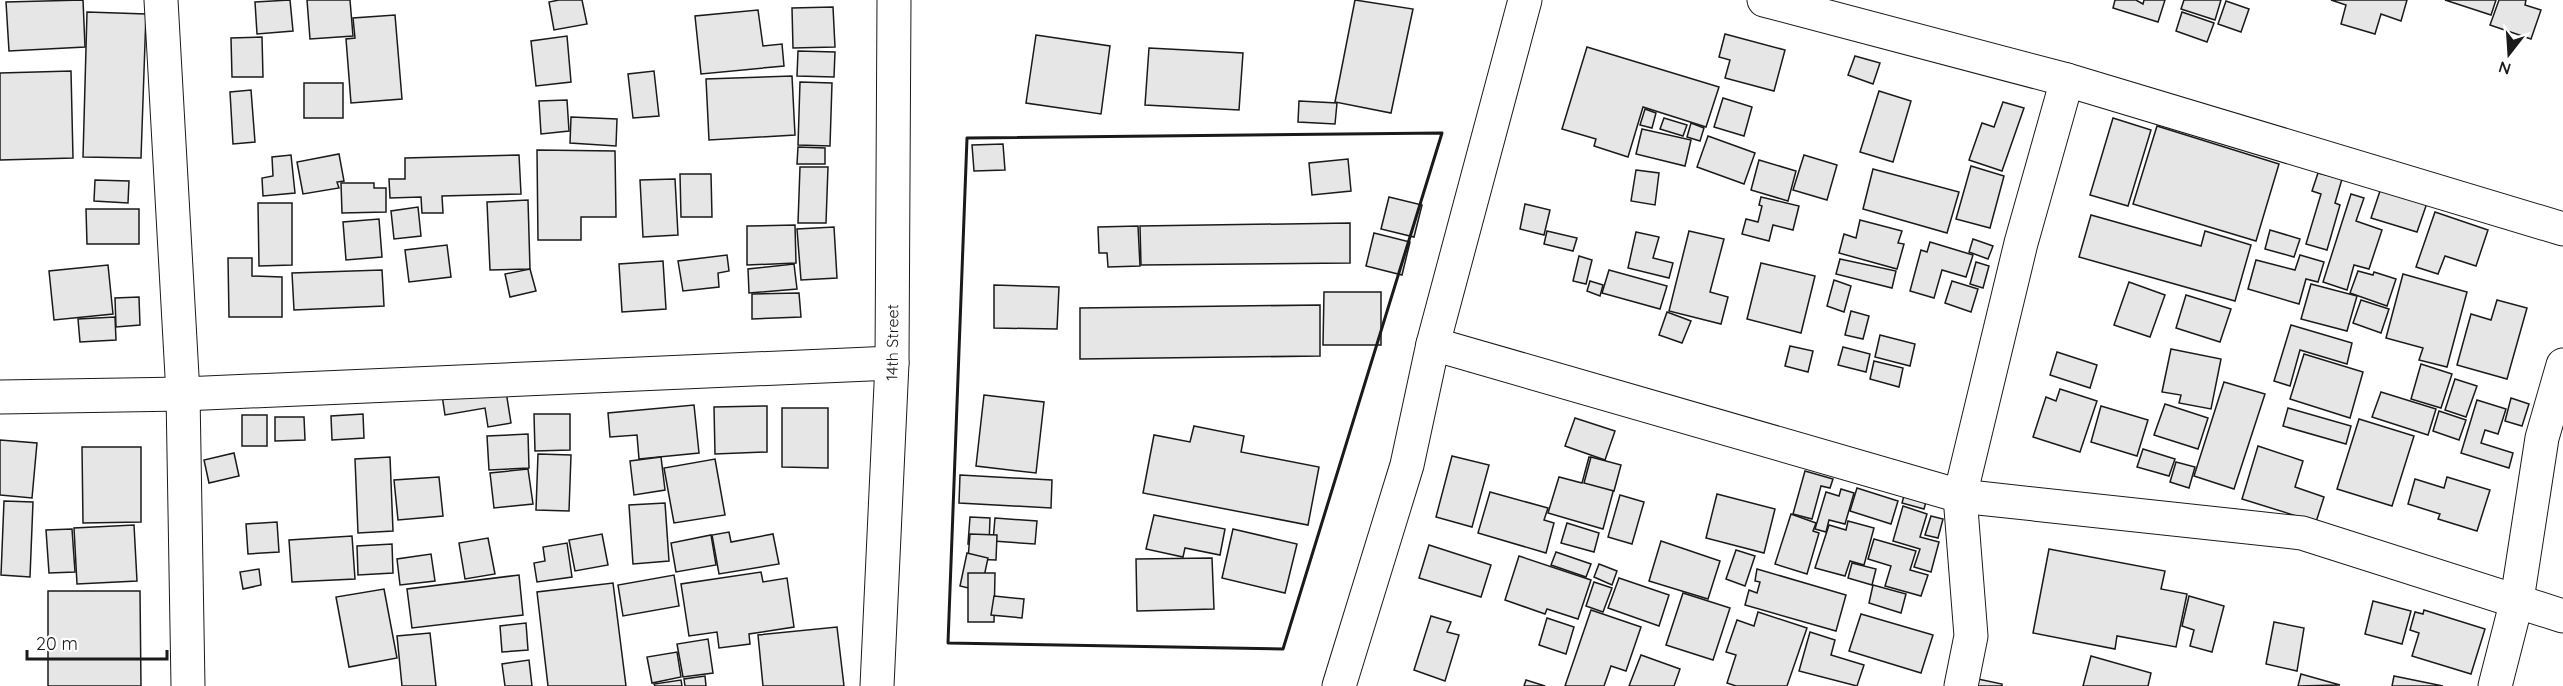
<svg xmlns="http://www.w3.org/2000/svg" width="2563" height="686" font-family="Quicksand,sans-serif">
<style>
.building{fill:#e6e6e6;stroke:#1a1a1a;stroke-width:1.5}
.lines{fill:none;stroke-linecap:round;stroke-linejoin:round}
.street-casing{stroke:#1a1a1a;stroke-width:35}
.street{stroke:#fff;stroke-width:33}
.wall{stroke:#1a1a1a;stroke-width:3}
.labels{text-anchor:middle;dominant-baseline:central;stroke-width:4.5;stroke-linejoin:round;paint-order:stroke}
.street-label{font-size:16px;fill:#1a1a1a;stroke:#fff}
</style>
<rect width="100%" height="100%" fill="#fff"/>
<!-- building -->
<g class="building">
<polygon points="83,0 85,47 9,51 6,2"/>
<polygon points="290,0 293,31 257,34 255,2"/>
<polygon points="307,0 350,0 353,36 310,39"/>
<polygon points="559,0 582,0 587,24 554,30 549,2"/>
<polygon points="1355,0 1413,9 1391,113 1335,102"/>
<polygon points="2115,0 2136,0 2143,4 2144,0 2165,0 2158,22 2113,8"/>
<polygon points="2184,0 2221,0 2215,20 2181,9"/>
<polygon points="2331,0 2407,0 2401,21 2381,14 2375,34 2341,24 2346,5"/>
<polygon points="2445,0 2496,0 2491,15"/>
<polygon points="2499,0 2526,0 2525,5 2541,10 2531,39 2490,25"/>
<polygon points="2226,1 2249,9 2241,32 2218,24"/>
<polygon points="833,7 835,47 793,48 792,8"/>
<polygon points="758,10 763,46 782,44 784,66 701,74 695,16"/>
<polygon points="87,12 146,14 141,158 83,157"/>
<polygon points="2182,12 2214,23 2207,42 2176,31"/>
<polygon points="395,15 402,99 351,103 346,39 355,38 353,18"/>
<polygon points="1725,34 1785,50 1774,91 1725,78 1730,60 1719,57"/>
<polygon points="1036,35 1110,46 1101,114 1026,103"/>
<polygon points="567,36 571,82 536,86 531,41"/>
<polygon points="262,37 263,77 232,77 231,38"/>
<polygon points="1587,47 1719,87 1706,127 1643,107 1628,157 1594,146 1596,139 1562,129"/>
<polygon points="1149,48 1243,53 1239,110 1145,105"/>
<polygon points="798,51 835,52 834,77 797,76"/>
<polygon points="1855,56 1880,63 1873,84 1848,75"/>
<polygon points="71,71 73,158 0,160 0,73"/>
<polygon points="654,71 659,116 633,118 628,74"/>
<polygon points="792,76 795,135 709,140 706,79"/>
<polygon points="800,82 832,83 830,146 798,145"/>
<rect x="304" y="83" width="39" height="35"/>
<polygon points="251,90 255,142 233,144 230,92"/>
<polygon points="1879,91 1911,101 1893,162 1860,152"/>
<polygon points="1723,98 1752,107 1744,136 1714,127"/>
<polygon points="567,100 569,131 541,134 539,101"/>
<polygon points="1299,101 1337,103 1335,124 1298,122"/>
<polygon points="2003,102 2024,108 2002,171 1969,160 1982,123 1994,127"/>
<polygon points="1645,109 1656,113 1652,128 1640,125"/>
<polygon points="571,117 617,119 616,146 570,143"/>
<polygon points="1664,118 1687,125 1683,136 1660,129"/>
<polygon points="2113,118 2151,130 2128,206 2090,195"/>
<polygon points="1691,123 1704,128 1700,141 1687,137"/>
<polygon points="2157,126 2279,164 2256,241 2133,204"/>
<polygon points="1642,129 1691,140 1685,166 1636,154"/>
<polygon points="1708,136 1755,153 1744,184 1697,167"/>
<polygon points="1003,144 1005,170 974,171 972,145"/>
<polygon points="798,147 825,148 825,164 797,164"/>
<polygon points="537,150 615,151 616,217 581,217 581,240 538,240"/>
<polygon points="339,154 344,181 337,182 339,188 303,194 297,162"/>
<polygon points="291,155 295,193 263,196 262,178 273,176 272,157"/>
<polygon points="519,155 521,194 442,196 443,213 422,213 421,197 390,198 389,179 405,179 405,158"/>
<polygon points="1804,155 1837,165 1827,200 1793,190"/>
<polygon points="1348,159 1351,191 1312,195 1309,163"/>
<polygon points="1759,160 1796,171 1788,201 1751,190"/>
<polygon points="1971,166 2004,176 1990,228 1956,219"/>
<polygon points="800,167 828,167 826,223 798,223"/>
<polygon points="1873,169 1959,192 1947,233 1863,209"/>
<polygon points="1636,170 1659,173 1655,205 1631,201"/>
<polygon points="2318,173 2342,179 2335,203 2340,205 2327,250 2306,244 2321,194 2312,191"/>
<polygon points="680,174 711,174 712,217 681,217"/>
<polygon points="675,179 678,235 643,237 640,180"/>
<polygon points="95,180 129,181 128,203 94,201"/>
<polygon points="341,183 374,183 374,188 386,188 386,212 342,213"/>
<polygon points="2381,188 2427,203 2417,232 2371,218"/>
<polygon points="2351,194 2364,198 2356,221 2382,230 2369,269 2354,265 2347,290 2323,282"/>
<polygon points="1389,197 1422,205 1414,237 1381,229"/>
<polygon points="1761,197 1799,206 1793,230 1773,225 1769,241 1742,234 1746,219 1758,222 1762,206 1759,205"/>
<polygon points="528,200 530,269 490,270 487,202"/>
<polygon points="258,203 292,203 292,265 259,266"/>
<polygon points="1525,204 1550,210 1544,235 1520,229"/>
<polygon points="418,207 421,236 394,239 391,211"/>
<polygon points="86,209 139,209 139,244 87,244"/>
<polygon points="2435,212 2488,230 2476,266 2445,256 2438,274 2416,267"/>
<polygon points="2091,215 2201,246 2205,231 2251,245 2235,301 2079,257"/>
<polygon points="379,219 382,257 346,260 343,222"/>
<polygon points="1860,220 1902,231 1898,243 1904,244 1897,269 1839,253 1844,234 1856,238"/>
<polygon points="1350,223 1350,263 1141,265 1140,226"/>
<polygon points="795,225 796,263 747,265 747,226"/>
<polygon points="1138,226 1140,266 1108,267 1107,253 1099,253 1098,227"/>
<polygon points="834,227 837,278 801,280 797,229"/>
<polygon points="2270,230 2300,239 2294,257 2265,249"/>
<polygon points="1547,231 1577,238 1573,251 1544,244"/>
<polygon points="1689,231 1724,239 1710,292 1728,297 1721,324 1669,311"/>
<polygon points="1636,232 1659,237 1653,258 1673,263 1669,278 1628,268"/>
<polygon points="1374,233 1410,242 1402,275 1366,266"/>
<polygon points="1973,239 1993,246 1988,259 1969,252"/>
<polygon points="1930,242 1973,255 1966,277 1942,270 1934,298 1910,291 1921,250 1927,252"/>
<polygon points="447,245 451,277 409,282 405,250"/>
<polygon points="727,255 729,271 718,273 719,287 683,291 678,261"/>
<polygon points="2300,255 2324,262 2318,282 2306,279 2299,304 2248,289 2256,260 2295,270"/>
<polygon points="1579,256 1592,260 1586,284 1573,281"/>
<polygon points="228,258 252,258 252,276 282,277 282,317 229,317"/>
<polygon points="1840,259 1896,271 1892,288 1836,274"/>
<polygon points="663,261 666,309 622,312 619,264"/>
<polygon points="1976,262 1989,266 1983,288 1970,284"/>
<polygon points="1761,263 1815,276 1801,333 1747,319"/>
<polygon points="794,264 797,289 749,293 748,269"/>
<polygon points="108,265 113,314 54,320 49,271"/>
<polygon points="530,269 536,291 510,297 505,274"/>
<polygon points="382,270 384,306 294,310 292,273"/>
<polygon points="1609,270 1667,286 1660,309 1602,293"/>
<polygon points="2358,271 2373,275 2374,272 2396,279 2387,306 2350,293"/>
<polygon points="2403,274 2467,292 2447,367 2419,360 2423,348 2386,338"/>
<polygon points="1834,280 1851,286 1844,312 1827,306"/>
<polygon points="1590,281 1603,285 1600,296 1587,291"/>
<polygon points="1952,281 1978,289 1971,312 1945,303"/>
<polygon points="2129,282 2165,295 2150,337 2114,325"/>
<polygon points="2311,284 2357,296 2347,331 2301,319"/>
<polygon points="994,285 1059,287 1057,329 994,328"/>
<polygon points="1324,292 1381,292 1381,345 1323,345"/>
<polygon points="799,293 801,317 752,319 752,294"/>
<polygon points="2186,295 2231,309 2220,342 2176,328"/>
<polygon points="139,297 140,325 116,327 115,298"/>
<polygon points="2361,300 2389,309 2381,333 2353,323"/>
<polygon points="2497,300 2527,308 2507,379 2457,365 2471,314 2491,320"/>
<polygon points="1320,305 1320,356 1080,359 1080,308"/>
<polygon points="1851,311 1869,316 1863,339 1845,335"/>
<polygon points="1667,312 1691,321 1682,343 1659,335"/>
<polygon points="115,317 116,340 80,342 78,319"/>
<polygon points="2291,325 2352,343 2347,364 2300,350 2290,386 2274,381"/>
<polygon points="1880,335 1915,344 1910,366 1875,357"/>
<polygon points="1790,346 1813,351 1808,372 1785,366"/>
<polygon points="1843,347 1870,354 1866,372 1838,365"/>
<polygon points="2171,349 2221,359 2211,409 2179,403 2181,395 2162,392"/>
<polygon points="2057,352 2097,365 2090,388 2050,375"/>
<polygon points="2304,354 2363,372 2350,418 2290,399"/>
<polygon points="1874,361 1903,368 1899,387 1870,379"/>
<polygon points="2421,364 2452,374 2441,408 2411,399"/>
<polygon points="2455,379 2477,386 2466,417 2445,410"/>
<polygon points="2224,382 2265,394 2234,489 2194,476"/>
<polygon points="505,385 511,423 488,427 485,408 445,415 442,395"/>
<polygon points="2060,389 2097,401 2080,452 2033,437 2046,397 2056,401"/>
<polygon points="2381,392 2436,409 2428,435 2372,417"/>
<polygon points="984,395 1044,402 1036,473 976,466"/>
<polygon points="2511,398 2529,404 2522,426 2505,421"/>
<polygon points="2477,400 2506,409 2498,434 2485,430 2481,443 2513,453 2509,468 2461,453"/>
<polygon points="2165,404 2208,418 2198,449 2154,435"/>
<polygon points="694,405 699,453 639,459 637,435 610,437 608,413"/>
<polygon points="767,406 767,452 715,454 714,407"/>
<polygon points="2101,406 2148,420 2137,456 2091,442"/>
<polygon points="782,408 828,408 828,468 782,467"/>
<polygon points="2288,408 2351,426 2346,444 2283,426"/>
<polygon points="2439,411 2466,420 2459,440 2433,431"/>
<polygon points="363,414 364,438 332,440 331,416"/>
<polygon points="534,414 570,414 570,450 535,451"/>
<rect x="242" y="415" width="25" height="31"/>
<polygon points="275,417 304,417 305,440 275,441"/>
<polygon points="1575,418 1615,431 1605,460 1565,446"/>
<polygon points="2359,419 2414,436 2392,506 2337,489"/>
<polygon points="1194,426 1244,436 1241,452 1319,467 1308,525 1143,493 1154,435 1190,442"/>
<polygon points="528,434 529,468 489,470 487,436"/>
<polygon points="0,440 37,443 32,498 0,495"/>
<polygon points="2258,446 2303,461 2295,487 2324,497 2316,522 2242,499"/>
<polygon points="82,447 141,447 141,522 83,523"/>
<polygon points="2143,449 2175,459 2169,476 2137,467"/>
<polygon points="234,453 239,476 209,483 204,460"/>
<polygon points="538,454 571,455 569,511 536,510"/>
<polygon points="1452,456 1489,465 1472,527 1436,517"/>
<polygon points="390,457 393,531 358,533 355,459"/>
<polygon points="661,457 665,490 634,495 630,461"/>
<polygon points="1589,457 1620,466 1603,529 1548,513 1559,477 1582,483"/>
<polygon points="1591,457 1621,465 1614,491 1584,483"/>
<polygon points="715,459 725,515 674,523 664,468"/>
<polygon points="2176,462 2195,467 2189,488 2170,482"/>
<polygon points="528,469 533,504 494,508 490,473"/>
<polygon points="1805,471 1833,479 1830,488 1821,486 1812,519 1793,514"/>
<polygon points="960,475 1052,480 1051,508 959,503"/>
<polygon points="439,477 443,516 398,520 394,480"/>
<polygon points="2447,477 2490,490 2477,531 2438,519 2440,514 2408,504 2415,479 2444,488"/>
<polygon points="1907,485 1929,491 1924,509 1902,503"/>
<polygon points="1857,488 1898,501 1891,524 1850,511"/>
<polygon points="1841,489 1854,493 1845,524 1829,520 1826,532 1815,529 1826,492 1839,496"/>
<polygon points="1490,492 1548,508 1544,520 1554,523 1546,553 1478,533"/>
<polygon points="1717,494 1775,509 1764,553 1706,538"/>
<polygon points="1620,495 1644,502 1632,544 1608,537"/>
<polygon points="4,501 33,502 30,577 1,575"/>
<polygon points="665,503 669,561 633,564 629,505"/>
<polygon points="1903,506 1927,514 1920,537 1939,542 1931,572 1914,567 1920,549 1893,541"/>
<polygon points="1791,514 1816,523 1813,531 1819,533 1807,574 1775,564"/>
<polygon points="1154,515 1225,529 1220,555 1185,548 1183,557 1146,549"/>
<polygon points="1931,516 1943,519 1938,538 1925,535"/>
<polygon points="970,517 990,518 989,545 968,544"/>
<polygon points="995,518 1037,521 1035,544 993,541"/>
<polygon points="1848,521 1874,528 1864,565 1850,561 1845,576 1815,568 1829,525 1846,530"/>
<polygon points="277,522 279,552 248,554 246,524"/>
<polygon points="1567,523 1599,533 1594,552 1561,543"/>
<polygon points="134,525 137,581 77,584 74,528"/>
<polygon points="72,529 75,572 49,573 46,530"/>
<polygon points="1233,529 1297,544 1285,593 1222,578"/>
<polygon points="729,532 731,542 773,534 779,564 719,574 712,535"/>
<polygon points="602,534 608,565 575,571 569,540"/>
<polygon points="970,534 997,535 996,560 968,559"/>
<polygon points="711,535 716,565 676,572 671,543"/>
<polygon points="352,536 355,579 292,582 289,540"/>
<polygon points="488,538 495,574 465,579 459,543"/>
<polygon points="1874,539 1916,551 1910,570 1928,575 1921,596 1885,586 1891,566 1868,559"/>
<polygon points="1661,541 1720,561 1708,599 1649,581"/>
<polygon points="567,543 572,577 537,582 534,563 545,561 543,547"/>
<polygon points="392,544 393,573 358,575 357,546"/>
<polygon points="1429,545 1491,565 1481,597 1419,578"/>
<polygon points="2049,549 2165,571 2161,589 2187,594 2176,647 2117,636 2115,649 2033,633"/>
<polygon points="1736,550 1755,556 1745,586 1726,579"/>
<polygon points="1556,552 1591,564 1586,577 1551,565"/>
<polygon points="967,553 988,558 981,591 960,586"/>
<polygon points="431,554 435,581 400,585 397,559"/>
<polygon points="1519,556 1591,580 1578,619 1547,609 1545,614 1505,600"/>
<polygon points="1212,558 1214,609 1137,611 1136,559"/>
<polygon points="1852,563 1876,569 1872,585 1848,578"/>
<polygon points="1599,564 1617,571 1612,585 1594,577"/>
<polygon points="259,569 261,585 243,589 240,572"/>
<polygon points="1757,569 1846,595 1836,631 1745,605 1749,590 1757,593 1760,582 1755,581"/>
<polygon points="761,572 763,582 787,578 794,627 749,634 750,644 719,648 717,632 689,636 681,584"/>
<polygon points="968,573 995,573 994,622 968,622"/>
<polygon points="519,575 523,615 412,628 407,589"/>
<polygon points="674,575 679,606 623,616 618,585"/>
<polygon points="1619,578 1669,595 1659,626 1608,608"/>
<polygon points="1594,582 1612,588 1603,612 1586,606"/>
<polygon points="613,583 626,686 548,686 537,592"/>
<polygon points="1873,585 1906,594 1901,613 1869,603"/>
<polygon points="384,589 397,658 349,667 336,597"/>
<polygon points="48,591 140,591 141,686 48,686"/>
<polygon points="1683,593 1730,608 1713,660 1666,645"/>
<polygon points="994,596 1024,599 1022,618 991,615"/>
<polygon points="2189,596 2224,606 2212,652 2190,646 2194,630 2182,626"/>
<polygon points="2373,601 2411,611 2402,644 2365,634"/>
<polygon points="1591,610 1641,627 1626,671 1611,666 1604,686 1565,686"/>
<polygon points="2424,610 2485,629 2471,674 2412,656 2419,633 2410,630 2415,612 2423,614"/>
<polygon points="1758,612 1807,628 1787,686 1736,686 1727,683 1736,655 1726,652 1737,620 1754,626"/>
<polygon points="1861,614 1933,635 1921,673 1849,651"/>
<polygon points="1431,616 1451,622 1447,632 1459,635 1445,681 1414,670"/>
<polygon points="1547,618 1574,627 1566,654 1539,645"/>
<polygon points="2274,622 2304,628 2297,671 2266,664"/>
<polygon points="526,623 528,650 502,652 500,626"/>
<polygon points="837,627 844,686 763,686 758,635"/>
<polygon points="1810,632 1835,640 1831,655 1864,665 1857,686 1799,671"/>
<polygon points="430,633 436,686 402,686 397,636"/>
<polygon points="708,639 713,673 683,677 677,644"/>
<polygon points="677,652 681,677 652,683 647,657"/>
<polygon points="1641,655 1680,669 1674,686 1629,686"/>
<polygon points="2091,656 2151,673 2148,686 2083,686"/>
<polygon points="529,660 532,686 505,686 502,664"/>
<polygon points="2301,674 2340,685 2298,686"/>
<polygon points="705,676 706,686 685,686 684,679"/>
<polygon points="2394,676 2443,686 2392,686"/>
<polygon points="1978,679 2002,684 2002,686 1977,686"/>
<polygon points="681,680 682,686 655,686 654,684"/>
<polygon points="1526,680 1545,686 1524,686"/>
</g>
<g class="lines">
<!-- street casing -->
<g class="street-casing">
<g id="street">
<polyline points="161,0 183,394 188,686"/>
<polyline points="1764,0 2067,80 2563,229"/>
<polyline points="1433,344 1960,496 2302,533 2563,616"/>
<polyline points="0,397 183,394 892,363"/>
<path id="s1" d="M877 686 892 363 894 0"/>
<polyline points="1339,686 1407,465 1433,344 1525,0"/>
<polyline points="1961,686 1971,636 1960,496 2021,243 2067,80"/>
<polyline points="2495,686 2517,600 2542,438 2563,365"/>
</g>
</g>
<!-- street -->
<use href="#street" class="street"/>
<!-- wall -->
<polygon class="wall" points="1442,133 1283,649 948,643 967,138"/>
</g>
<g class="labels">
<!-- street labels -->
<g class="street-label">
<text stroke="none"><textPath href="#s1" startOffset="344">14th Street</textPath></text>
</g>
</g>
<!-- north arrow -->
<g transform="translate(2509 54) rotate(197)" stroke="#ffffff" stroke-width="4.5" paint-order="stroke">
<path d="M0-4.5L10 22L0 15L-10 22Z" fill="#1a1a1a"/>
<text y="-9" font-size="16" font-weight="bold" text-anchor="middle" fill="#1a1a1a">N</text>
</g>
<!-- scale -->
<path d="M27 650v9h140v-9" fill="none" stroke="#1a1a1a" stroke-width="3"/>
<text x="36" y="650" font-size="18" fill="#1a1a1a" stroke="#ffffff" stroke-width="4.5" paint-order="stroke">20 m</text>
</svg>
